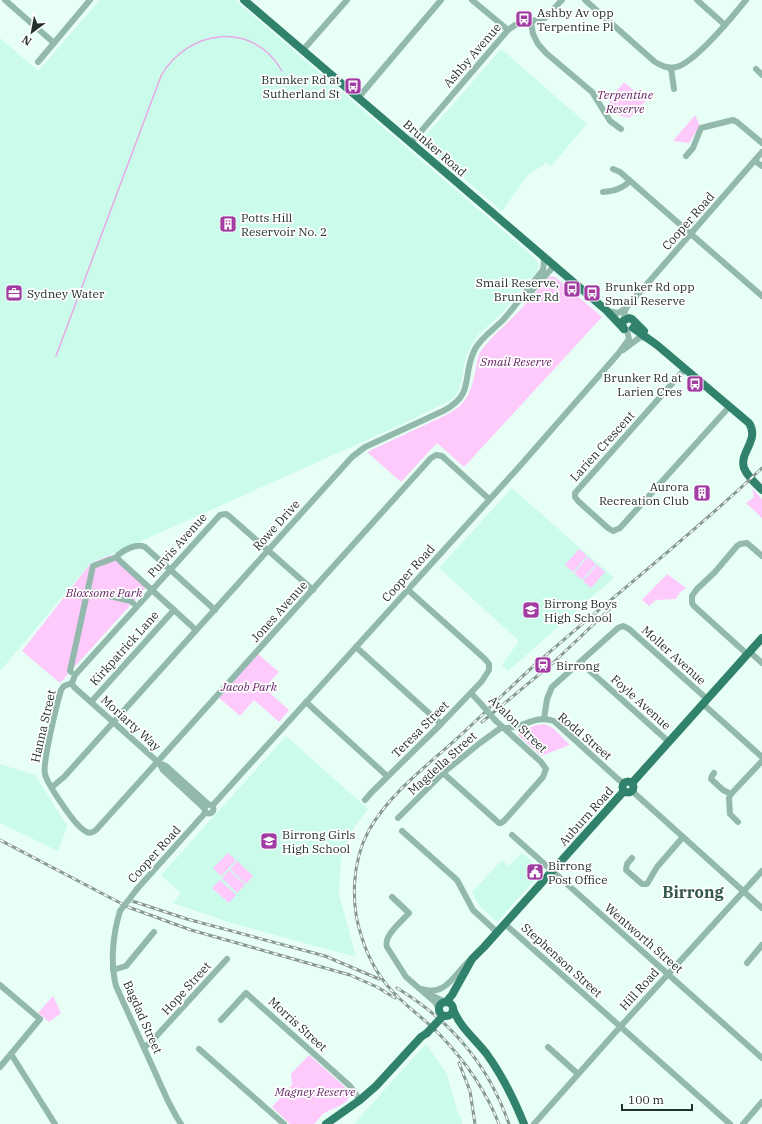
<svg xmlns="http://www.w3.org/2000/svg" width="762" height="1124" font-family="'IBM Plex Serif',serif">
<style>
.built{fill:#cbfceb}
.green{fill:#fecafc}
.lines{fill:none;stroke-linecap:round;stroke-linejoin:round}
.stream{stroke:#e5aae3;stroke-width:1.5}
.minor{stroke:#92b9ac;stroke-width:6}
.major{stroke:#31826c;stroke-width:8}
.rail-casing{stroke:#869992;stroke-width:3}
.rail{stroke:#fff;stroke-width:1.5;stroke-dasharray:4.5;stroke-linecap:butt}
.minor-bridge{stroke:#92b9ac;stroke-width:6}
.major-bridge{stroke:#31826c;stroke-width:8}
.labels{text-anchor:middle;dominant-baseline:central;stroke-width:3.5;stroke-linejoin:round;paint-order:stroke}
.poi-label{font-size:12px;fill:#22312c;stroke:#fff;text-anchor:start}
.street-label{font-size:12px;fill:#22312c;stroke:#fff}
.park-label{font-size:12px;font-style:italic;fill:#631f63;stroke:#fff}
.district-label{font-size:16px;font-weight:bold;fill:#36584d;stroke:#fff}
</style>
<rect width="100%" height="100%" fill="#e8fff6"/>
<!-- built -->
<g class="built">
<polygon points="100,0 235,0 536,259 539,265 537,271 500,315 479,334 471,346 465,360 462,380 459,389 454,398 449,401 405,423 90,564 0,671 0,38 38,71"/>
<polygon points="501,49 587,124 551,166 546,163 527,176 502,211 422,142 422,140"/>
<polygon points="512,488 614,578 508,671 502,665 519,641 439,568"/>
<polygon points="286,736 368,809 355,826 341,857 339,894 356,957 231,923 173,903 181,893 161,875"/>
<polygon points="0,764 35,775 67,826 58,851 0,823"/>
<polygon points="522,853 541,869 541,873 497,922 478,904 472,892 502,860 509,866"/>
<polygon points="426,1044 447,1074 458,1114 462,1120 462,1124 354,1124"/>
</g>
<!-- green -->
<g class="green">
<polygon points="624,82 646,101 629,118 617,115 609,100"/>
<polygon points="695,115 700,126 689,143 673,141"/>
<path d="M551 276 555 277 602 317 464 467 437 443 401 482 367 452 446 415C474 401 472 382 479 354 487 341 498 332 509 321 523 308 535 293 547 278Z"/>
<polygon points="752,488 762,499 762,518 746,503 754,497"/>
<polygon points="579,549 587,556 573,572 565,565"/>
<polygon points="110,555 145,586 145,589 60,683 22,651 90,564"/>
<polygon points="588,557 596,564 582,580 574,573"/>
<polygon points="597,565 605,572 591,588 583,581"/>
<polygon points="667,574 686,588 680,592 676,599 656,600 649,606 642,600"/>
<polygon points="258,654 279,672 264,688 289,710 279,722 254,700 240,716 219,698"/>
<polygon points="545,724 553,728 570,745 541,756 518,735 520,731 536,725"/>
<polygon points="228,853 236,860 221,876 213,868"/>
<polygon points="237,861 253,876 246,884 230,869"/>
<polygon points="229,870 245,885 237,893 222,878"/>
<polygon points="220,880 236,895 229,903 212,888"/>
<polygon points="53,996 61,1013 49,1022 38,1013"/>
<path d="M309 1055 345 1087 349 1098C343 1107 331 1108 323 1114 320 1117 317 1121 314 1124H290L272 1107 292 1085 291 1074Z"/>
</g>
<g class="lines">
<!-- stream -->
<path class="stream" d="M56 356 161 76C188 29 253 20 282 71"/>
<!-- minor -->
<g class="minor">
<polyline points="5,0 54,43"/>
<polyline points="472,0 508,30"/>
<path d="M585 0 655 62C662 66 668 69 676 67 695 63 733 16 746 0"/>
<polyline points="697,0 725,25"/>
<polyline points="531,22 533,34 538,44 546,53 592,92 610,121 621,129"/>
<polyline points="303,50 347,0"/>
<polyline points="38,62 90,0"/>
<polyline points="671,68 674,89"/>
<polyline points="756,69 762,75"/>
<polyline points="358,98 441,0"/>
<polyline points="411,143 508,30 515,25 545,18 562,0"/>
<polyline points="686,156 693,148 701,128 733,120 737,122 762,143"/>
<polyline points="755,161 762,166"/>
<polyline points="613,169 620,172 762,296"/>
<path d="M603 192C614 191 622 189 630 181"/>
<polyline points="528,295 554,266"/>
<polyline points="608,311 618,313 626,308"/>
<polyline points="625,319 624,315 626,308 762,152"/>
<polyline points="623,350 639,338 642,337 647,339"/>
<polyline points="685,369 575,493 575,497 578,501 608,528 613,531 620,528 729,407"/>
<polyline points="88,591 131,601 133,603"/>
<path d="M196 630 120 561 117 557 118 555C124 550 136 543 145 547L215 610"/>
<polyline points="356,647 441,724"/>
<polyline points="750,652 762,663"/>
<polyline points="747,654 694,606 692,603 692,596 697,589 715,572 737,546 740,544 747,543 762,556"/>
<polyline points="580,662 669,742"/>
<polyline points="71,672 70,671 93,566 117,557"/>
<path d="M72 683 64 686 61 690C57 703 42 765 45 774 47 784 71 818 78 825 84 831 89 836 96 830L431 458 436 455 442 456 489 499"/>
<polyline points="72,683 75,675 220,515 226,514 229,516 313,590"/>
<polyline points="72,683 74,687 159,763 166,766 208,804"/>
<polyline points="471,693 482,705"/>
<polyline points="91,702 174,610"/>
<polyline points="306,702 387,776"/>
<polyline points="703,704 762,757"/>
<polyline points="544,719 547,699 552,687 618,628 623,626 629,629 707,699"/>
<path d="M504 728C523 729 534 714 554 721L619 780 625 783"/>
<polyline points="159,763 163,770 204,808"/>
<polyline points="443,773 499,823 501,823 504,821 543,777 546,769 541,762 495,720"/>
<polyline points="714,773 712,776 711,779 723,790 731,794"/>
<path d="M52 787 64 777 352 457 365 447 443 411C476 394 461 376 475 349 482 337 493 330 503 320 517 304 529 287 543 270L544 262 543 256"/>
<polyline points="632,791 762,908"/>
<polyline points="365,800 371,793 441,724 482,681 489,670 489,664 485,659 407,589"/>
<circle cx="209" cy="809" r="4.5"/>
<polyline points="212,806 519,467 618,354 629,339 627,330"/>
<polyline points="398,818 443,773 480,743 502,727"/>
<polyline points="738,822 730,814 729,798 731,794 762,761"/>
<polyline points="402,831 457,880 473,910 497,932"/>
<polyline points="512,835 762,1058"/>
<polyline points="632,858 627,864 626,870 642,884 647,884 657,867 683,837"/>
<polyline points="137,889 206,812"/>
<path d="M392 897 409 913C402 921 383 936 387 947L406 977 435 1002 439 1009"/>
<path d="M120 911C113 934 110 962 116 986L168 1101 176 1116 181 1124"/>
<polyline points="505,924 730,1124"/>
<polyline points="747,963 762,945"/>
<polyline points="113,970 126,966 154,932"/>
<polyline points="0,985 40,1019 0,1067"/>
<path d="M422 989C445 997 454 975 469 961"/>
<polyline points="431,995 445,1002"/>
<polyline points="221,1020 246,993 350,1086 360,1100"/>
<polyline points="144,1047 150,1043 227,959"/>
<polyline points="548,1047 578,1074"/>
<polyline points="199,1049 284,1124"/>
<polyline points="11,1054 55,1124"/>
<polyline points="534,1124 620,1027 762,871"/>
<polyline points="743,1124 762,1102"/>
</g>
<!-- major -->
<g class="major">
<polyline points="244,0 606,310 624,329"/>
<path d="M633 328 657 345 749 423C760 440 739 452 744 468 747 476 756 484 762 490"/>
<polyline points="624,329 622,324 623,321 629,318 632,319 644,331"/>
<circle cx="628" cy="787" r="5.5"/>
<polyline points="632,783 762,638"/>
<circle cx="446" cy="1009" r="7"/>
<polyline points="446,1002 452,995 472,959 484,947 624,791"/>
<path d="M453 1009C459 1026 475 1039 486 1053 502 1075 514 1099 524 1124"/>
<polyline points="326,1124 360,1100 376,1086 421,1037 427,1033"/>
</g>
<!-- rail casing -->
<g class="rail-casing">
<g id="rail">
<polyline points="482,722 554,662 616,603"/>
<polyline points="0,840 128,907 191,930 350,975 377,987 395,998"/>
<polyline points="129,900 187,919 325,956 379,979"/>
<path d="M397 988C451 1021 488 1064 509 1124"/>
<polyline points="459,1063 470,1091 475,1124"/>
<path d="M499 1124C486 1091 465 1061 441 1036 428 1022 412 1011 398 997 381 981 369 960 362 938 350 904 352 861 369 830 392 790 431 763 464 732 491 707 517 680 545 656 617 593 693 534 762 468"/>
</g>
</g>
<!-- rail -->
<use href="#rail" class="rail"/>
<!-- minor-bridge -->
<g class="minor-bridge">
<polyline points="482,705 495,720"/>
<polyline points="120,911 137,889"/>
</g>
<!-- major-bridge -->
<polyline class="major-bridge" points="427,1033 442,1017"/>
</g>
<!-- icons -->
<defs>
<g id="bus-square" transform="scale(0.9)"><rect x="-9" y="-9" width="18" height="18" rx="4" fill="#a13ca2" stroke="#fff"/><path d="M-5-6H5V4H4V6H2V4H-2V6H-4V4H-5ZM-3.5-4V0h7V-4ZM-3.5 1.2v1.5H-2V1.2ZM2 1.2v1.5H3.5V1.2Z" fill="#fff"/></g>
<g id="building-square" transform="scale(0.9)"><rect x="-9" y="-9" width="18" height="18" rx="4" fill="#a13ca2" stroke="#fff"/><path d="M-4-6H4V6H1V3H-1V6H-4ZM-2.5-4.3h1.7v1.8h-1.7ZM.8-4.3h1.7v1.8H.8ZM-2.5-1h1.7V.8h-1.7ZM.8-1h1.7V.8H.8Z" fill="#fff"/></g>
<g id="office-square" transform="scale(0.9)"><rect x="-9" y="-9" width="18" height="18" rx="4" fill="#a13ca2" stroke="#fff"/><path d="M-6-3h4V-5.5h4V-3h4V5H-6ZM-1-4.5V-3h2v-1.5ZM-6 0V1H6V0Z" fill="#fff"/></g>
<g id="school-square" transform="scale(0.9)"><rect x="-9" y="-9" width="18" height="18" rx="4" fill="#a13ca2" stroke="#fff"/><path d="M0-5L7-2L0 1L-7-2ZM-4 1L0 2.5L4 1V4Q0 6-4 4Z" fill="#fff"/></g>
<g id="station-square" transform="scale(0.9)"><rect x="-9" y="-9" width="18" height="18" rx="4" fill="#a13ca2" stroke="#fff"/><path d="M-3-6H3Q5-6 5-4V2Q5 4 3 4L4.5 6H3L1.5 4h-3L-3 6H-4.5L-3 4Q-5 4-5 2V-4Q-5-6-3-6ZM-3.5-4v3h7v-3ZM-3.5 1v1.5H-2V1ZM2 1v1.5H3.5V1Z" fill="#fff"/></g>
<g id="civic-square" transform="scale(0.9)"><rect x="-9" y="-9" width="18" height="18" rx="4" fill="#a13ca2" stroke="#fff"/><path d="M-.6-6.5H3V-4.5H.6V-3L4-1V1h2V6H-6V1h2V-1L-.6-3ZM-1.2 2.5V6h2.4V2.5Z" fill="#fff"/></g>
</defs>
<g fill-rule="evenodd">
<use href="#bus-square" x="524" y="19"/>
<use href="#bus-square" x="353" y="86"/>
<use href="#building-square" x="228" y="224"/>
<use href="#bus-square" x="572" y="289"/>
<use href="#office-square" x="14" y="293"/>
<use href="#bus-square" x="592" y="293"/>
<use href="#bus-square" x="695" y="384"/>
<use href="#building-square" x="702" y="493"/>
<use href="#school-square" x="531" y="610"/>
<use href="#station-square" x="543" y="665"/>
<use href="#school-square" x="269" y="841"/>
<use href="#civic-square" x="535" y="872"/>
</g>
<g class="labels">
<!-- poi labels -->
<g class="poi-label">
<text x="537" y="12">Ashby Av opp<tspan x="537" dy="14">Terpentine Pl</tspan></text>
<text x="340" y="79" text-anchor="end">Brunker Rd at<tspan x="340" dy="14">Sutherland St</tspan></text>
<text x="241" y="217">Potts Hill<tspan x="241" dy="14">Reservoir No. 2</tspan></text>
<text x="559" y="282" text-anchor="end">Smail Reserve,<tspan x="559" dy="14">Brunker Rd</tspan></text>
<text x="605" y="286">Brunker Rd opp<tspan x="605" dy="14">Smail Reserve</tspan></text>
<text x="27" y="293">Sydney Water</text>
<text x="682" y="377" text-anchor="end">Brunker Rd at<tspan x="682" dy="14">Larien Cres</tspan></text>
<text x="689" y="486" text-anchor="end">Aurora<tspan x="689" dy="14">Recreation Club</tspan></text>
<text x="544" y="603">Birrong Boys<tspan x="544" dy="14">High School</tspan></text>
<text x="556" y="665">Birrong</text>
<text x="282" y="834">Birrong Girls<tspan x="282" dy="14">High School</tspan></text>
<text x="548" y="865">Birrong<tspan x="548" dy="14">Post Office</tspan></text>
</g>
<!-- street labels -->
<g class="street-label">
<text transform="translate(472 55) rotate(-49)">Ashby Avenue</text>
<text transform="translate(435 148) rotate(41)">Brunker Road</text>
<text transform="translate(688 221) rotate(-49)">Cooper Road</text>
<text transform="translate(602 446) rotate(-48)">Larien Crescent</text>
<text transform="translate(276 525) rotate(-48)">Rowe Drive</text>
<text transform="translate(177 545) rotate(-48)">Purvis Avenue</text>
<text transform="translate(408 573) rotate(-48)">Cooper Road</text>
<text transform="translate(279 611) rotate(-48)">Jones Avenue</text>
<text transform="translate(124 648) rotate(-48)">Kirkpatrick Lane</text>
<text transform="translate(674 655) rotate(42)">Moller Avenue</text>
<text transform="translate(641 702) rotate(42)">Foyle Avenue</text>
<text transform="translate(131 723) rotate(42)">Moriarty Way</text>
<text transform="translate(518 724) rotate(44)">Avalon Street</text>
<text transform="translate(43 726) rotate(-77)">Hanna Street</text>
<text transform="translate(420 729) rotate(-45)">Teresa Street</text>
<text transform="translate(585 736) rotate(40)">Rodd Street</text>
<text transform="translate(442 763) rotate(-42)">Magdella Street</text>
<text transform="translate(586 816) rotate(-48)">Auburn Road</text>
<text transform="translate(154 854) rotate(-48)">Cooper Road</text>
<text transform="translate(644 938) rotate(41)">Wentworth Street</text>
<text transform="translate(562 960) rotate(42)">Stephenson Street</text>
<text transform="translate(186 988) rotate(-48)">Hope Street</text>
<text transform="translate(639 989) rotate(-48)">Hill Road</text>
<text transform="translate(143 1017) rotate(66)">Bagdad Street</text>
<text transform="translate(298 1024) rotate(42)">Morris Street</text>
</g>
<!-- park labels -->
<g class="park-label">
<text x="625" y="94">Terpentine<tspan x="625" dy="14">Reserve</tspan></text>
<text x="516" y="361">Smail Reserve</text>
<text x="104" y="592">Bloxsome Park</text>
<text x="249" y="686">Jacob Park</text>
<text x="315" y="1091">Magney Reserve</text>
</g>
<!-- district labels -->
<g class="district-label">
<text x="693" y="892">Birrong</text>
</g>
</g>
<!-- north arrow -->
<g transform="translate(32 32) rotate(212)" stroke="#ffffff" stroke-width="3" paint-order="stroke">
<path d="M0-3L7 15L0 10L-7 15Z" fill="#22312c"/>
<text y="-6" font-size="11" font-weight="bold" text-anchor="middle" fill="#22312c">N</text>
</g>
<!-- scale -->
<path d="M622 1104v6h70v-6" fill="none" stroke="#22312c" stroke-width="2"/>
<text x="628" y="1104" font-size="12" fill="#22312c" stroke="#ffffff" stroke-width="3" paint-order="stroke">100 m</text>
</svg>
